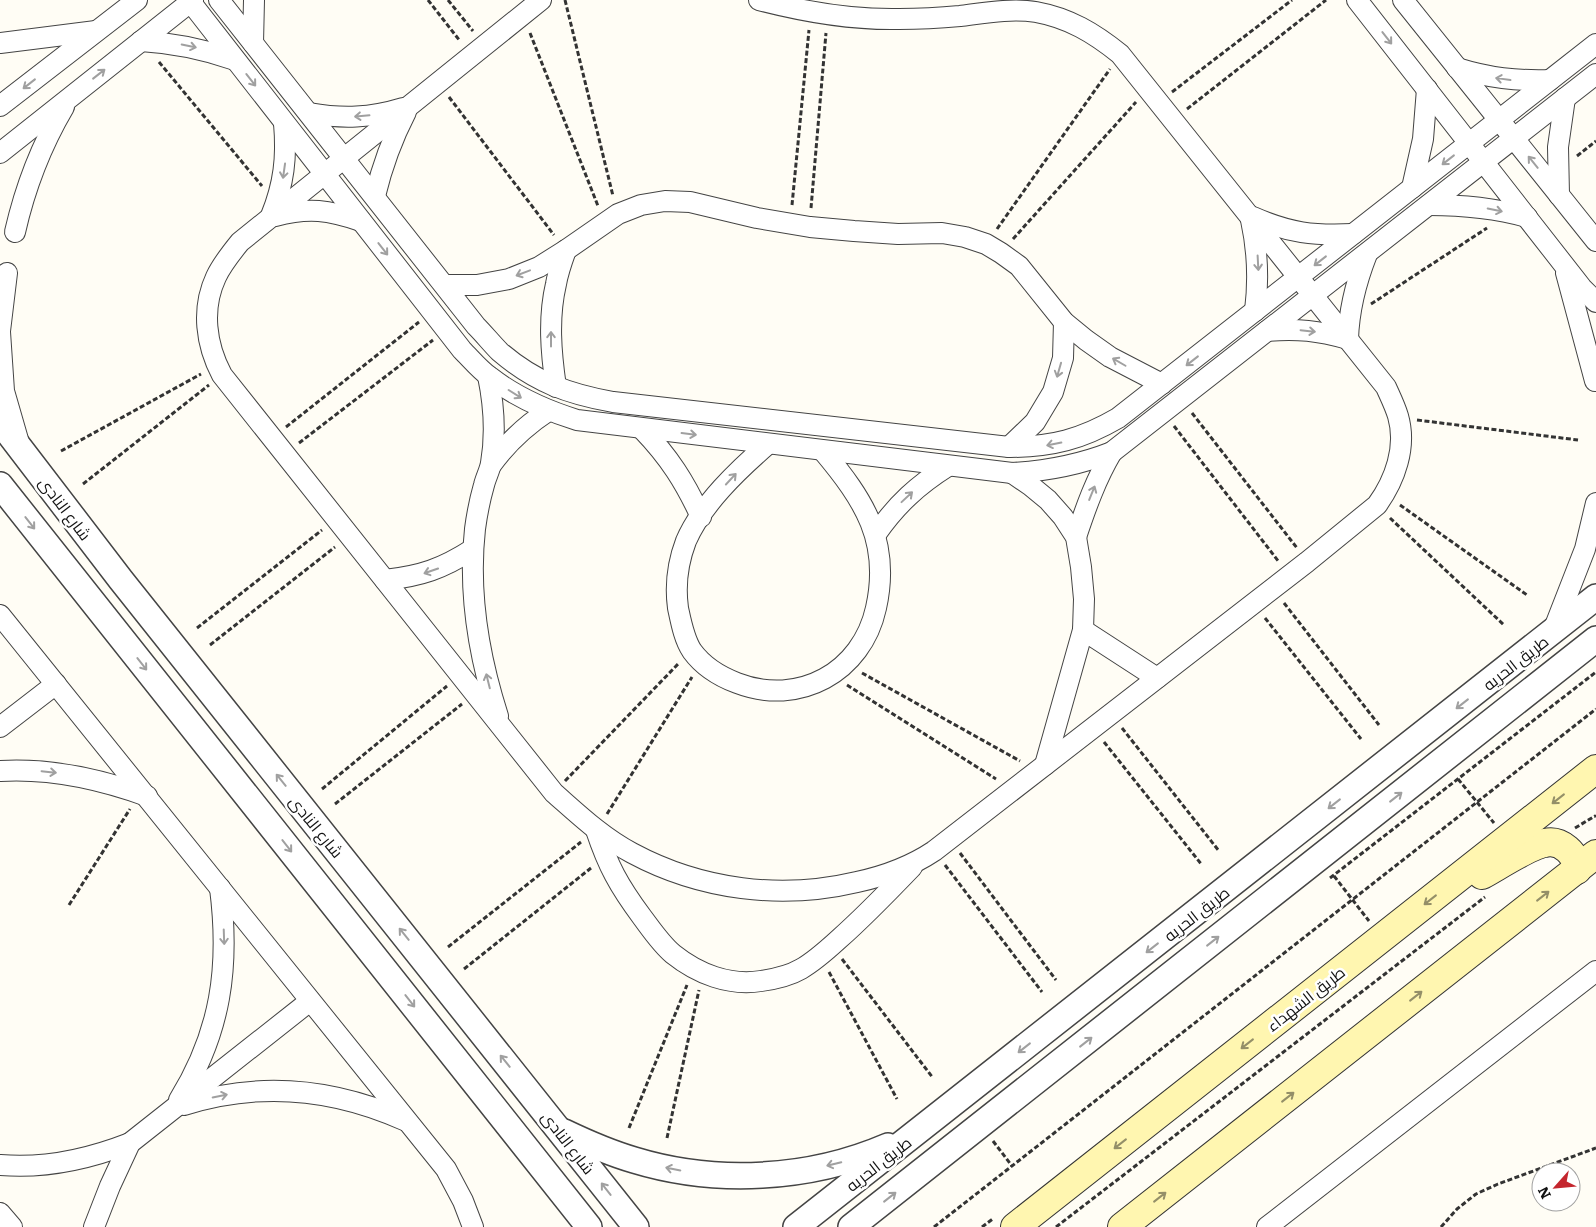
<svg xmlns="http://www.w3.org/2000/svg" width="1596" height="1227" font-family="Literata,Cairo,serif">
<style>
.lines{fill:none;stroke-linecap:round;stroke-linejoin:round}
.minor-casing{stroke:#444;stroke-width:22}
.tertiary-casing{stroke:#444;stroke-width:28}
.secondary-casing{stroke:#333;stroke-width:30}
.path{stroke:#333;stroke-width:3;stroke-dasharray:5 2.5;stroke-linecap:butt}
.minor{stroke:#fff;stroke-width:20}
.tertiary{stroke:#fff;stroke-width:25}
.secondary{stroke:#fff6b0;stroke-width:28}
.oneway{stroke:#a0a0a0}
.oneway2{stroke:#948f68}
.labels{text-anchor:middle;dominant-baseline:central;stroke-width:5;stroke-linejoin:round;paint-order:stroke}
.street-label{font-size:16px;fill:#111;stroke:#fff}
</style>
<rect width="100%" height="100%" fill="#fffdf5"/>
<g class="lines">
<!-- minor casing -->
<g class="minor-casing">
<g id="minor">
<path d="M189 0 462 350C471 359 480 370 490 377 517 398 545 410 577 420L1012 473C1047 471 1079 465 1112 452L1596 74"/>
<path d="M219 0 476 326C484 334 492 344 500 352 535 382 568 394 613 402L1009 447C1052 447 1082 439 1118 418L1596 44"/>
<path d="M541 0 240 242C231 253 222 264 216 277 201 309 206 345 222 375L554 793C579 815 602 837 632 853 701 890 781 900 857 882 885 876 910 867 934 851L1307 562 1377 505C1395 480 1407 447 1398 416 1395 406 1390 396 1386 387L1120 54C1094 33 1069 18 1036 12 1011 8 984 13 960 16 939 18 919 19 899 19 851 20 805 12 759 0"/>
<polyline points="1357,0 1582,288 1596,302"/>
<polyline points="1403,0 1596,241"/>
<path d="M141 41C174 43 204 49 235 60"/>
<polyline points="0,43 96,31"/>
<polyline points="253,43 254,0"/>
<path d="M1457 68C1489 78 1516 81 1550 80"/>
<polyline points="0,106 137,0"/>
<path d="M309 113C343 119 370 118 403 108"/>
<polyline points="0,153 193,0"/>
<polyline points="1412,188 1423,139 1427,89"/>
<polyline points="1559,195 1558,147 1565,98"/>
<path d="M375 196C382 167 392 139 406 112"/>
<path d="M1429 205C1463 205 1495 208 1527 217"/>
<path d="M271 216C284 184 287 157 284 123"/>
<path d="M275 216C309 207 329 210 361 221"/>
<path d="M1253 217C1289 233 1314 236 1353 234"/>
<path d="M1251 220C1258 252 1259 279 1255 311"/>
<path d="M15 232C25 188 41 146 64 107"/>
<polyline points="1566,273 1595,381"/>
<polyline points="445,285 477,285 509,279 539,267 566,250 618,214 641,205 665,201 690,202 757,218 810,227 854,231 898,234 942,233 965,237 986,244 1001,253 1019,266 1064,322 1086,340 1110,357 1162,384"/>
<polyline points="0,331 7,273"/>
<path d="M1267 331C1297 328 1319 331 1348 339 1349 309 1356 282 1367 254"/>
<polyline points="0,332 4,391 19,443"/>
<path d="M488 376C494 405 496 434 491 463 490 470 486 477 484 485 480 499 477 514 475 529 468 592 479 657 498 716"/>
<path d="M556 387C551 353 548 318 556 284 558 272 562 261 566 250"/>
<path d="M642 429C669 457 685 482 701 517"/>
<path d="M768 444C738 470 702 504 686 541 678 562 675 586 678 608 681 622 684 639 692 651 703 666 721 677 737 683 799 707 862 672 876 608 891 541 864 500 823 451"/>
<polyline points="1009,447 1035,422 1053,392 1063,358 1064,322"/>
<path d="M491 465C507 443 525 426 548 411"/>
<polyline points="1012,473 1031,486 1048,500 1063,517 1076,537 1081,567 1084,599 1083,630 1045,765"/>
<path d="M876 534C897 504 918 485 948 466"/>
<path d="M1076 537C1086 507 1096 479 1112 452"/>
<path d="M385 580C421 576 442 569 473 549"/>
<polyline points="0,615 446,1169 463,1201 473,1227"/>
<polyline points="1083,630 1157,678"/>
<polyline points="1553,631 1585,549 1596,503"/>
<polyline points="0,727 56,684"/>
<path d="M0 771C50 768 100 779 147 796"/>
<path d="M596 830C608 866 619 886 642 917 651 929 661 944 673 954 698 974 729 986 761 981 775 979 789 976 801 969 815 961 827 950 839 939 865 916 888 892 912 867"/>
<path d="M179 1100C221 1032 230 967 220 888"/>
<path d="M184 1105C260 1081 332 1088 404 1120"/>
<path d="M0 1165C45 1169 89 1159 130 1143"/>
<polyline points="0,1213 12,1227"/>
<polyline points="94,1227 110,1186 130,1143 310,1001"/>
<polyline points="1267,1227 1596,971"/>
</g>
</g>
<!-- tertiary casing -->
<g class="tertiary-casing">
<g id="tertiary">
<polyline points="0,422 121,580 636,1227"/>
<polyline points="0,485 589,1227"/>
<path d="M564 1132C587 1143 610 1153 634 1160 716 1185 809 1180 888 1146"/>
<polyline points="796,1227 1596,597"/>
<polyline points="851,1227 1596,639"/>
</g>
</g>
<!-- secondary casing -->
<g class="secondary-casing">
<g id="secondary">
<path d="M1482 875C1497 867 1530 845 1545 843 1553 841 1561 844 1567 849 1574 855 1576 861 1577 870"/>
<polyline points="1015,1227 1596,769"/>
<polyline points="1122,1227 1596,854"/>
</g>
</g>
<!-- path -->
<g class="path">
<polyline points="428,0 460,41"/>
<polyline points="448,0 473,31"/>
<polyline points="565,0 613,196"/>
<polyline points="530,33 598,206"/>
<polyline points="159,62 262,186"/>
<polyline points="1172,92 1292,0"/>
<polyline points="449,97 554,235"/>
<polyline points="1187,109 1326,0"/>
<polyline points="1577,156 1596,141"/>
<polyline points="792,205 809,30"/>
<polyline points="811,208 826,33"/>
<polyline points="997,229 1110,69"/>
<polyline points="1013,239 1136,102"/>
<polyline points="1371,304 1487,228"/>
<polyline points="1192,413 1297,548"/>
<polyline points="1417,420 1578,440"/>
<polyline points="1174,426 1279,562"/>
<polyline points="286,427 419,322"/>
<polyline points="299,443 433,340"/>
<polyline points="61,451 201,374"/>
<polyline points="83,484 209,385"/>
<polyline points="1400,505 1527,595"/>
<polyline points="1390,518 1504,625"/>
<polyline points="1284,603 1379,725"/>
<polyline points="1265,618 1361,739"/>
<polyline points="197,628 322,530"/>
<polyline points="210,645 335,547"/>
<polyline points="862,673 1020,761"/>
<polyline points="847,685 996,779"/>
<polyline points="1122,728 1219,851"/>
<polyline points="1104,742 1202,865"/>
<polyline points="1458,779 1494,823"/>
<polyline points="565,781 679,663"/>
<polyline points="322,789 447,686"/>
<polyline points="335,804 462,704"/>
<polyline points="607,814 692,677"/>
<polyline points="1575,828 1595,816 1596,817"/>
<polyline points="960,853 1056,980"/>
<polyline points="945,865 1042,992"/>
<polyline points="1334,876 1369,921"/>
<polyline points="1330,878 1596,672"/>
<polyline points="69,905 130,809"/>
<polyline points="448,947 581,842"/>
<polyline points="842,959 933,1078"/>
<polyline points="464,969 591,868"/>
<polyline points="829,972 897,1099"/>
<polyline points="629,1128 687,985"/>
<polyline points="667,1138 699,990"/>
<polyline points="993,1141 1012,1166"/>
<polyline points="934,1227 1596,709"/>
<polyline points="982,1227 994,1218"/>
<polyline points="1056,1227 1485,897"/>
<polyline points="1441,1227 1457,1209 1476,1194 1498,1184 1596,1148"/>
</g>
<!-- minor -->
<use href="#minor" class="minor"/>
<!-- tertiary -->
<use href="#tertiary" class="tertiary"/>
<!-- secondary -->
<use href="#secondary" class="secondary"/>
</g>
<!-- one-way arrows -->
<defs><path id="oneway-shaft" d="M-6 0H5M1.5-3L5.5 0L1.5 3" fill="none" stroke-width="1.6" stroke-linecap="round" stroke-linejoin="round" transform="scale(1.25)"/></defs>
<g class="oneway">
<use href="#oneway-shaft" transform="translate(1387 38) rotate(52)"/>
<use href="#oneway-shaft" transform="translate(189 46) rotate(12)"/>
<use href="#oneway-shaft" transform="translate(99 74) rotate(-38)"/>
<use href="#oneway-shaft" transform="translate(1503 79) rotate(-172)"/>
<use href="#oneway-shaft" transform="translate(251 80) rotate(52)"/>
<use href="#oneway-shaft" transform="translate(29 84) rotate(142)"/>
<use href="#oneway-shaft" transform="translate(362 116) rotate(175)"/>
<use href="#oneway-shaft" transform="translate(1448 160) rotate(142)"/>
<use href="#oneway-shaft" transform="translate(1533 162) rotate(-129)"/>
<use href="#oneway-shaft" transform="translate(284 171) rotate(98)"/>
<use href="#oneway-shaft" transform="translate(1495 210) rotate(12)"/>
<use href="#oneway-shaft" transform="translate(383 249) rotate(52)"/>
<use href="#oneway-shaft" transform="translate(1320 261) rotate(142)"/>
<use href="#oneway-shaft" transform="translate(1258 263) rotate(87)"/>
<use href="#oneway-shaft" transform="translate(523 273) rotate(159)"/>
<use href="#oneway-shaft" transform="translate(1308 331) rotate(6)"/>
<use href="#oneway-shaft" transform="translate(551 339) rotate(-90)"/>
<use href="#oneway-shaft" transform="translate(1192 361) rotate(142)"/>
<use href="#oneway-shaft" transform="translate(1119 362) rotate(-150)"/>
<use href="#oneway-shaft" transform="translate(1059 370) rotate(106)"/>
<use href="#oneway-shaft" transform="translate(515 394) rotate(32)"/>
<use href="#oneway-shaft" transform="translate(689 434) rotate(7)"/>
<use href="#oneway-shaft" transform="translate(1054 444) rotate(169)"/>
<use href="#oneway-shaft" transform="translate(731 479) rotate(-47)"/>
<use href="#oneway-shaft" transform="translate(1092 493) rotate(-68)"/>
<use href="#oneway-shaft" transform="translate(907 497) rotate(-43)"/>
<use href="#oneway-shaft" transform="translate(30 523) rotate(52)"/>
<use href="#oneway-shaft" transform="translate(431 571) rotate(161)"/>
<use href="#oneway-shaft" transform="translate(142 664) rotate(52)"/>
<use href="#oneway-shaft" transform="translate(488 681) rotate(-104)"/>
<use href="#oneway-shaft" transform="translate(1462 704) rotate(142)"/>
<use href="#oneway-shaft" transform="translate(49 772) rotate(6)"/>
<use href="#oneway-shaft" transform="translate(281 780) rotate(-129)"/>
<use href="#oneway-shaft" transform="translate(1396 797) rotate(-38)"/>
<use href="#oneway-shaft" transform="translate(1334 804) rotate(142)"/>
<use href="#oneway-shaft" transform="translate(287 846) rotate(52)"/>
<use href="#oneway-shaft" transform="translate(404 934) rotate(-129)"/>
<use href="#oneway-shaft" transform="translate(224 937) rotate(88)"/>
<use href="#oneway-shaft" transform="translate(1213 941) rotate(-38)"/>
<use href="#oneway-shaft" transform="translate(1152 948) rotate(142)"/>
<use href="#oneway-shaft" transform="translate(410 1001) rotate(52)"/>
<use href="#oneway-shaft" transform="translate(1086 1042) rotate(-38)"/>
<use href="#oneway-shaft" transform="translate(1024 1048) rotate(142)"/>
<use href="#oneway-shaft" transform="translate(505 1061) rotate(-129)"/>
<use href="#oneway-shaft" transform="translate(220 1096) rotate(-11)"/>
<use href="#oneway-shaft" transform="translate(834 1164) rotate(166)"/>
<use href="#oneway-shaft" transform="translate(673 1169) rotate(-169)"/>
<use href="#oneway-shaft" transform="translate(606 1189) rotate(-128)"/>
<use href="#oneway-shaft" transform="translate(890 1197) rotate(-38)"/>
</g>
<g class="oneway2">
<use href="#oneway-shaft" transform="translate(1558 799) rotate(142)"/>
<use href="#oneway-shaft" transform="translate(1543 896) rotate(-38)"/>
<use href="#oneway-shaft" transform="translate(1430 900) rotate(142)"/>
<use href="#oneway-shaft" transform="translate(1416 996) rotate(-38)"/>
<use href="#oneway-shaft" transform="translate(1247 1044) rotate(142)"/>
<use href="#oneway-shaft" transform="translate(1288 1097) rotate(-38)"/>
<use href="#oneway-shaft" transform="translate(1120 1144) rotate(142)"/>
<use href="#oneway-shaft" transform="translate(1160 1197) rotate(-38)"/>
</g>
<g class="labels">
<!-- street labels -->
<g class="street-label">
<text transform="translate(66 508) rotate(53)">شارع النادى</text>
<text transform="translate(1515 662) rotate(-38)">طريق الحريه</text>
<text transform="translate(317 826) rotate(51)">شارع النادى</text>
<text transform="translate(1196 913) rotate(-38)">طريق الحريه</text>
<text transform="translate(1305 998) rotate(-38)">طريق الشهداء</text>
<text transform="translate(569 1142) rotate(52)">شارع النادى</text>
<text transform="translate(878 1163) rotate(-38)">طريق الحريه</text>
</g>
</g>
<!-- north arrow -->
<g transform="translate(1556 1187) rotate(243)"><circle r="24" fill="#ffffff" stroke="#a0a0a0"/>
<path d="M0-4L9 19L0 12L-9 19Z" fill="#c4262e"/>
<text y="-8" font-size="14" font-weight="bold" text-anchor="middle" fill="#111111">N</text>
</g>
</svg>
